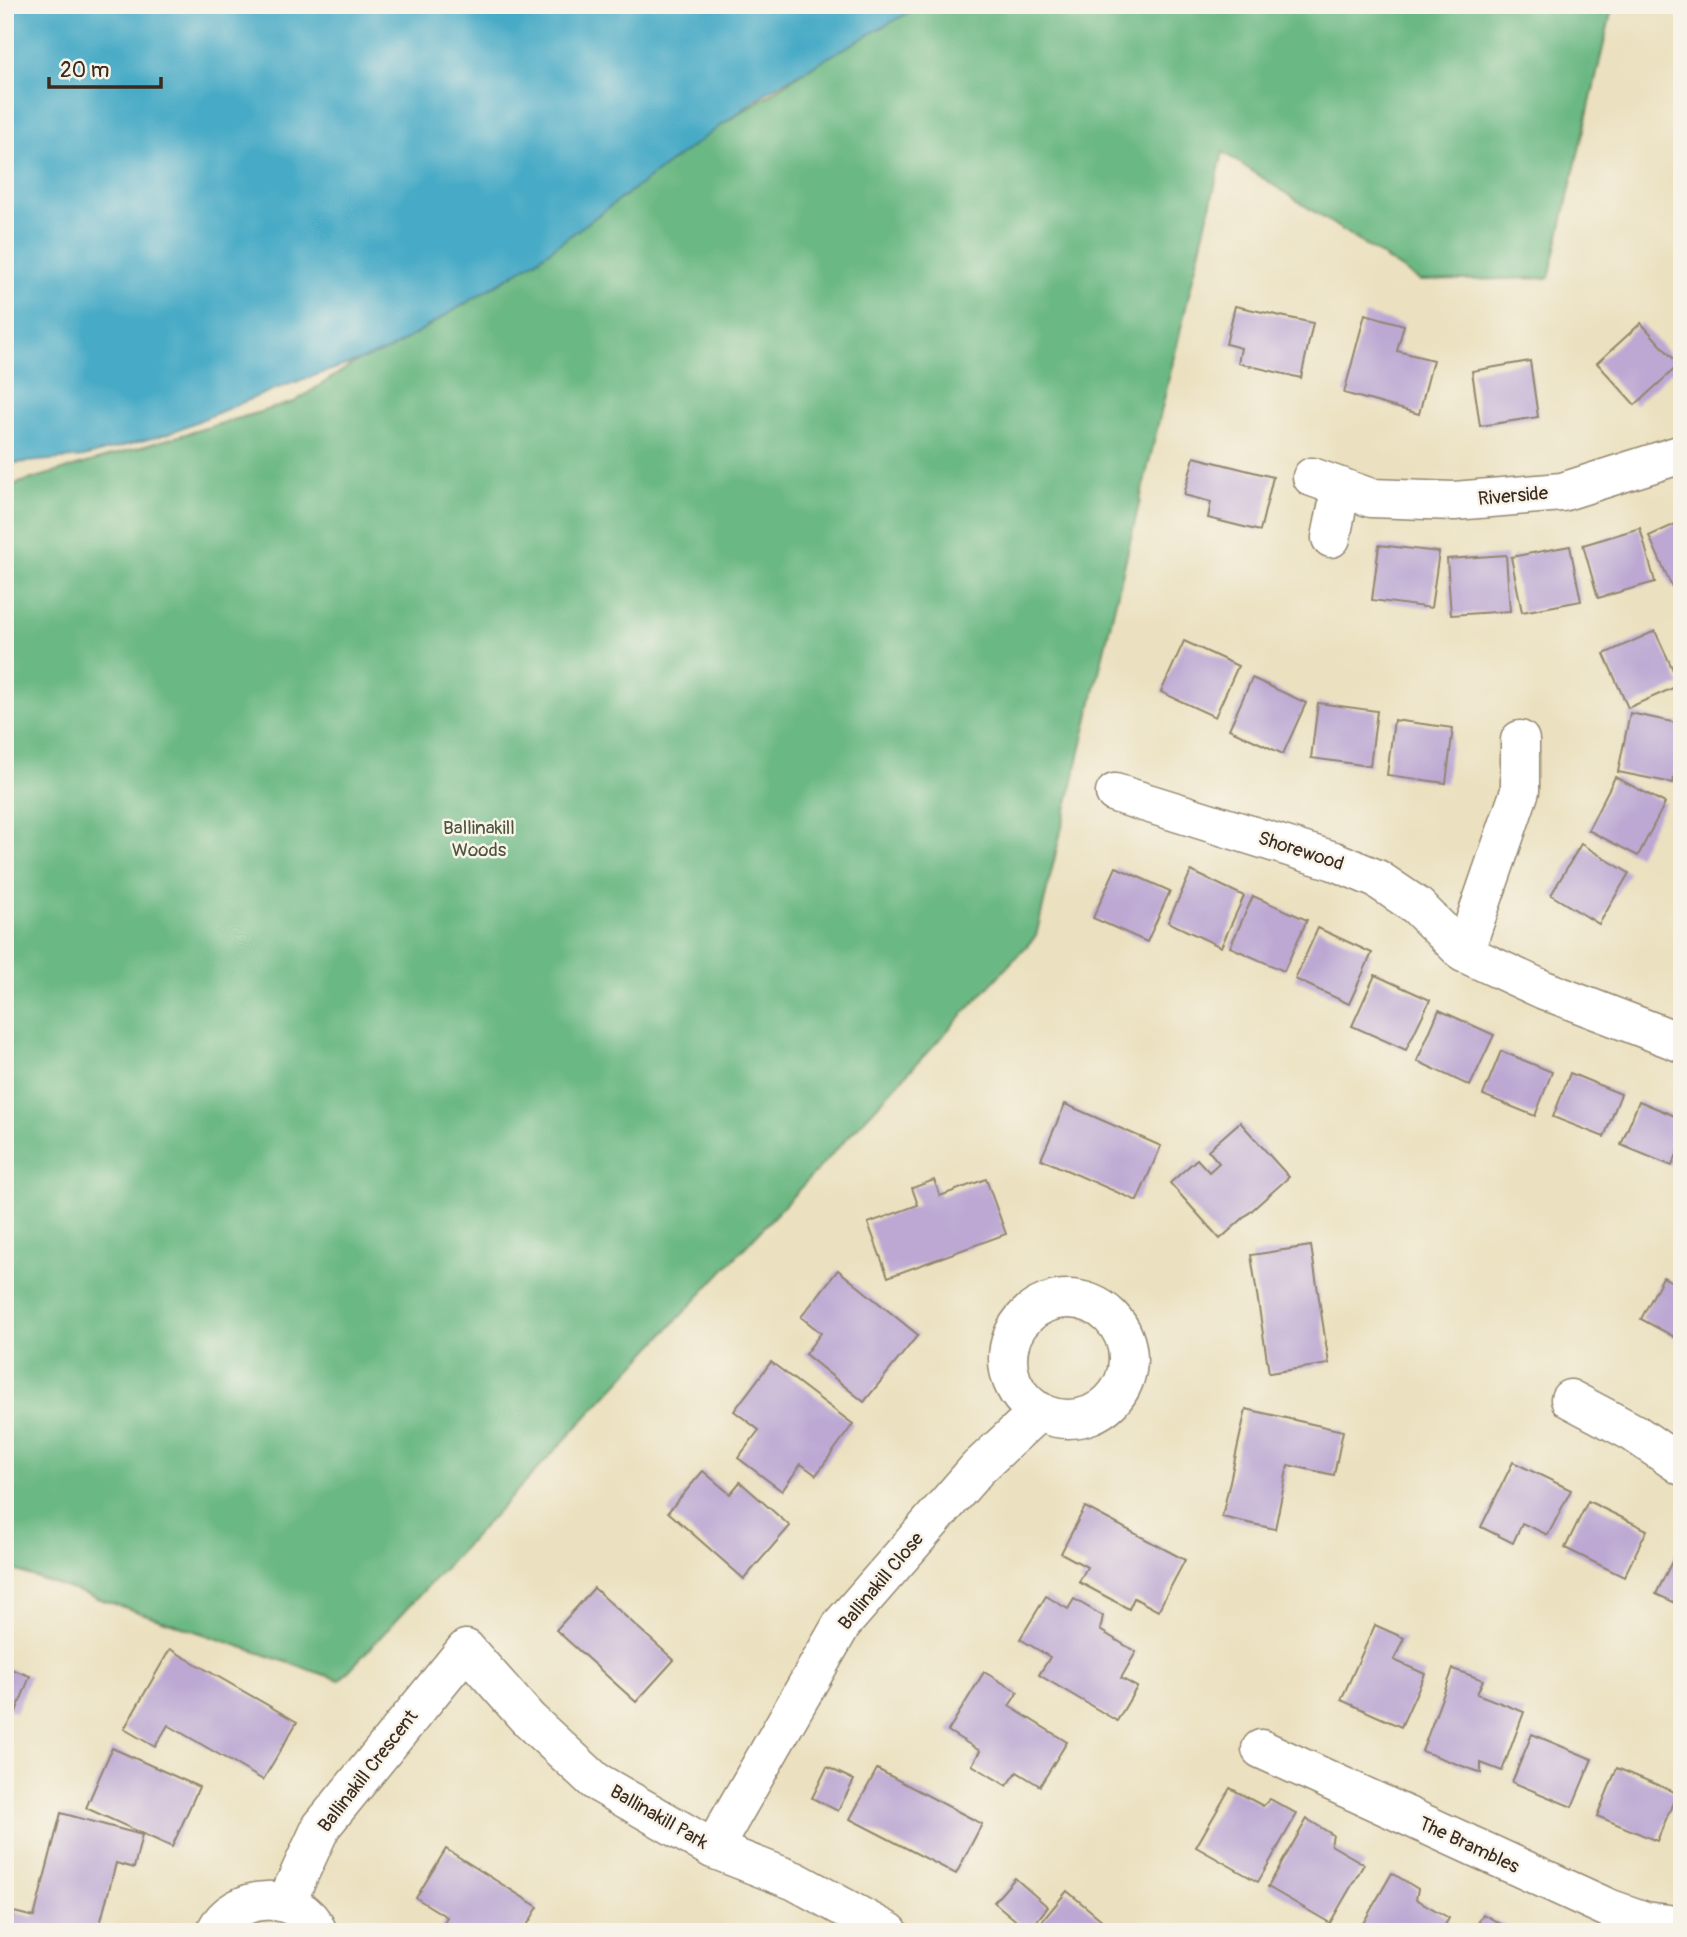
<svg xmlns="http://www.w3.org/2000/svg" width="1687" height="1937" font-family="Pangolin,sans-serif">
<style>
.forest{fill:#6bb883;stroke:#537150;stroke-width:2}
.water{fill:#47aac6;stroke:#416a72;stroke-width:2}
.building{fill:#bca8d3}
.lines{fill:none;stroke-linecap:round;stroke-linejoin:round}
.minor-casing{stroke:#93866f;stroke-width:41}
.minor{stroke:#fff;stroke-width:38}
.labels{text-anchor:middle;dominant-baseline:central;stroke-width:5;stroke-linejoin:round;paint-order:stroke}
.street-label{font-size:19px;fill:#3b2a1e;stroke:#f7f3e8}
.park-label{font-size:19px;fill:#4d563d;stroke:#f7f3e8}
</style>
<rect width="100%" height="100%" fill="#f7f3e8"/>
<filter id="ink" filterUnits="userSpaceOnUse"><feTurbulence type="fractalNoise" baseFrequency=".0143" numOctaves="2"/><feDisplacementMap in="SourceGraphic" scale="14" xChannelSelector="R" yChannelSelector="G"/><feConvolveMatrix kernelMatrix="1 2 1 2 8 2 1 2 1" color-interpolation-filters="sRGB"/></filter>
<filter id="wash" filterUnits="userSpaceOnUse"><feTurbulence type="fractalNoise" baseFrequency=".00686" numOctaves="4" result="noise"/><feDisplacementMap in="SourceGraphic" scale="28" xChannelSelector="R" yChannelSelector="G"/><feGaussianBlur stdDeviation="1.57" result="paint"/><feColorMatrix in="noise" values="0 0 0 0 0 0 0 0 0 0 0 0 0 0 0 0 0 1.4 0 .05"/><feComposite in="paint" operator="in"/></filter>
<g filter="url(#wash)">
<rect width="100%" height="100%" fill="#ebe1c0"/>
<!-- forest -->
<polygon class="forest" points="907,5 1613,5 1549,278 1420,281 1223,152 1036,936 340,1680 5,1567 5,487 294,402"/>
<!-- water -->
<polygon class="water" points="5,5 922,5 768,91 534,262 387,351 275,389 167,434 84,457 5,464"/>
<g id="blocks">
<!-- building -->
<g class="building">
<polygon points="1235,306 1313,323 1301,378 1238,363 1241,348 1226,344"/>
<polygon points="1365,314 1404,325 1397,351 1433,360 1419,414 1344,393"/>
<polygon points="1641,323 1679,365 1635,405 1597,363"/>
<polygon points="1530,361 1538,417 1480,426 1472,371"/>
<polygon points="1194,457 1273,477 1260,531 1208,518 1211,502 1184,495"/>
<polygon points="1682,521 1682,583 1672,587 1649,536"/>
<polygon points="1640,528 1655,582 1598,598 1583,545"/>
<polygon points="1379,545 1439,552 1431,608 1372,600"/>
<polygon points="1570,546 1581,601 1522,612 1511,557"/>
<polygon points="1506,555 1510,611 1451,615 1447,559"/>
<polygon points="1655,631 1680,685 1628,708 1604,654"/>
<polygon points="1184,641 1238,666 1215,717 1161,692"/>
<polygon points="1252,678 1306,703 1283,754 1229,729"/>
<polygon points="1318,703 1377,711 1370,766 1311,758"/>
<polygon points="1630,713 1682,724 1682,740 1673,783 1618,772"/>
<polygon points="1394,720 1453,728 1446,783 1387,775"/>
<polygon points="1615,777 1665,803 1638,856 1588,830"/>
<polygon points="1581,844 1629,873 1599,924 1551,895"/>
<polygon points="1116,867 1170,891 1147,942 1093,918"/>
<polygon points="1191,871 1244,896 1221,947 1168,922"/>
<polygon points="1253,896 1307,920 1284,971 1230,947"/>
<polygon points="1318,928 1372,953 1349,1004 1295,979"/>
<polygon points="1375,975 1430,1000 1406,1050 1352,1026"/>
<polygon points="1439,1010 1494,1035 1470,1086 1417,1061"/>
<polygon points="1501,1051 1552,1072 1535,1116 1483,1095"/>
<polygon points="1570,1073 1621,1094 1604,1137 1553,1117"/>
<polygon points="1639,1101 1682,1119 1682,1143 1672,1166 1621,1145"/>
<polygon points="1065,1104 1161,1146 1137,1201 1041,1159"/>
<polygon points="1240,1122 1289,1177 1220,1239 1170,1183 1197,1159 1209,1172 1219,1163 1208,1150"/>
<polygon points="986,1179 1006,1234 888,1277 868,1223 918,1205 912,1188 934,1180 940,1196"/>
<polygon points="1311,1246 1329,1364 1269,1373 1251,1255"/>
<polygon points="838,1270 918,1335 864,1402 805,1354 821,1333 801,1317"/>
<polygon points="1663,1277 1682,1287 1682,1341 1641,1319"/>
<polygon points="771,1362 853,1424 816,1475 801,1464 782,1491 738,1458 759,1430 734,1411"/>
<polygon points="1246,1409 1343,1431 1334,1475 1288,1465 1275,1529 1222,1517"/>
<polygon points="1513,1462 1571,1490 1548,1535 1522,1523 1513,1543 1481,1527"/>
<polygon points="703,1471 730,1494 740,1482 790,1526 744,1579 668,1512"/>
<polygon points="1588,1501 1647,1530 1624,1577 1565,1548"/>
<polygon points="1085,1507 1185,1560 1158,1611 1134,1598 1129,1609 1079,1582 1087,1567 1061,1553"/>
<polygon points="1679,1547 1682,1549 1682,1606 1656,1594"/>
<polygon points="594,1588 674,1660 636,1702 556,1630"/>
<polygon points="1046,1596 1068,1609 1074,1599 1103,1616 1100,1630 1136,1652 1121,1678 1137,1687 1117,1721 1039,1675 1050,1657 1020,1639"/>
<polygon points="1375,1625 1404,1638 1394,1660 1425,1674 1401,1727 1341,1700"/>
<polygon points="170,1649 297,1722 263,1780 168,1725 155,1747 124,1729"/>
<polygon points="5,1667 30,1676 16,1712 5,1708"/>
<polygon points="1453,1669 1483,1680 1477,1694 1524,1712 1502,1771 1481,1763 1481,1773 1422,1751"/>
<polygon points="984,1672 1018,1692 1009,1706 1067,1742 1040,1786 1017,1772 1007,1786 972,1765 980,1751 948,1731"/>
<polygon points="1532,1734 1592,1759 1572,1807 1512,1782"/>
<polygon points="112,1748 199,1787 172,1847 86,1808"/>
<polygon points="827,1767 854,1780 838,1811 812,1798"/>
<polygon points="1617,1768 1677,1793 1657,1841 1597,1816"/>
<polygon points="877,1769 982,1824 956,1874 850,1819"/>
<polygon points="1230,1788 1263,1806 1270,1799 1297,1814 1258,1882 1196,1847"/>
<polygon points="61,1813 142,1835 134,1868 116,1863 98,1932 9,1932 14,1912 34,1917"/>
<polygon points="1307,1819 1333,1835 1331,1845 1364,1864 1330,1923 1268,1887"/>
<polygon points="446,1849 538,1907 523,1932 438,1932 447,1917 416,1898"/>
<polygon points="1392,1873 1418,1889 1416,1899 1449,1918 1441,1932 1358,1932"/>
<polygon points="1015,1878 1048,1907 1028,1931 994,1902"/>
<polygon points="1067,1891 1116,1932 1033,1932"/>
<polygon points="1483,1914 1510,1929 1510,1932 1473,1932"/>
</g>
</g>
</g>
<g filter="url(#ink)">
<use href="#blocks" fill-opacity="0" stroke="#93866f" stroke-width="2"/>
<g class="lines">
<!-- minor casing -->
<g class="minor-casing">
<g id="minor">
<polyline points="1312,477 1371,498 1454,501 1562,492 1682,454"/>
<polyline points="1331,538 1341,487"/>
<polyline points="1115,793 1334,861 1377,879 1417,906 1464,953 1544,990 1682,1043"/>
<polyline points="1464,953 1520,791 1520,740"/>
<circle cx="1068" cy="1359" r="60"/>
<polyline points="1570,1399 1634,1433 1682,1466"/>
<polyline points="1261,1749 1608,1908 1645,1921 1677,1925 1682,1923"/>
<polyline points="713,1849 842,1624 978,1468 1039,1411"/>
<polyline points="286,1903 321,1827 466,1649 529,1720 595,1781 713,1849 795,1881 889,1932"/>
<path d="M215 1932C235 1892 299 1889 318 1932"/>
</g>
</g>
<!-- minor -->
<use href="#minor" class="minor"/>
</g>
</g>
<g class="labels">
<!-- street labels -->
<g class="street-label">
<text transform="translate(1513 496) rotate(-5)">Riverside</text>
<text transform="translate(1301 851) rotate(18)">Shorewood</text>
<text transform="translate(881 1581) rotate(-50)">Ballinakill Close</text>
<text transform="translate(368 1771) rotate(-52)">Ballinakill Crescent</text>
<text transform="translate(659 1817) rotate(30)">Ballinakill Park</text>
<text transform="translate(1469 1845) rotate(25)">The Brambles</text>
</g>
<!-- park labels -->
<g class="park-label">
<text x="479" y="828">Ballinakill<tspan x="479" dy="22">Woods</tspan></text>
</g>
</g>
<!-- margin -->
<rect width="1687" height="1937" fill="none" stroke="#f7f3e8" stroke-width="28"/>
<!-- scale -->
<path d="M49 77v10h112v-10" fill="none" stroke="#3b2a1e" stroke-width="3.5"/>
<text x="60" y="77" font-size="21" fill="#3b2a1e" stroke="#f7f3e8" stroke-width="5" paint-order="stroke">20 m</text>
</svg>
